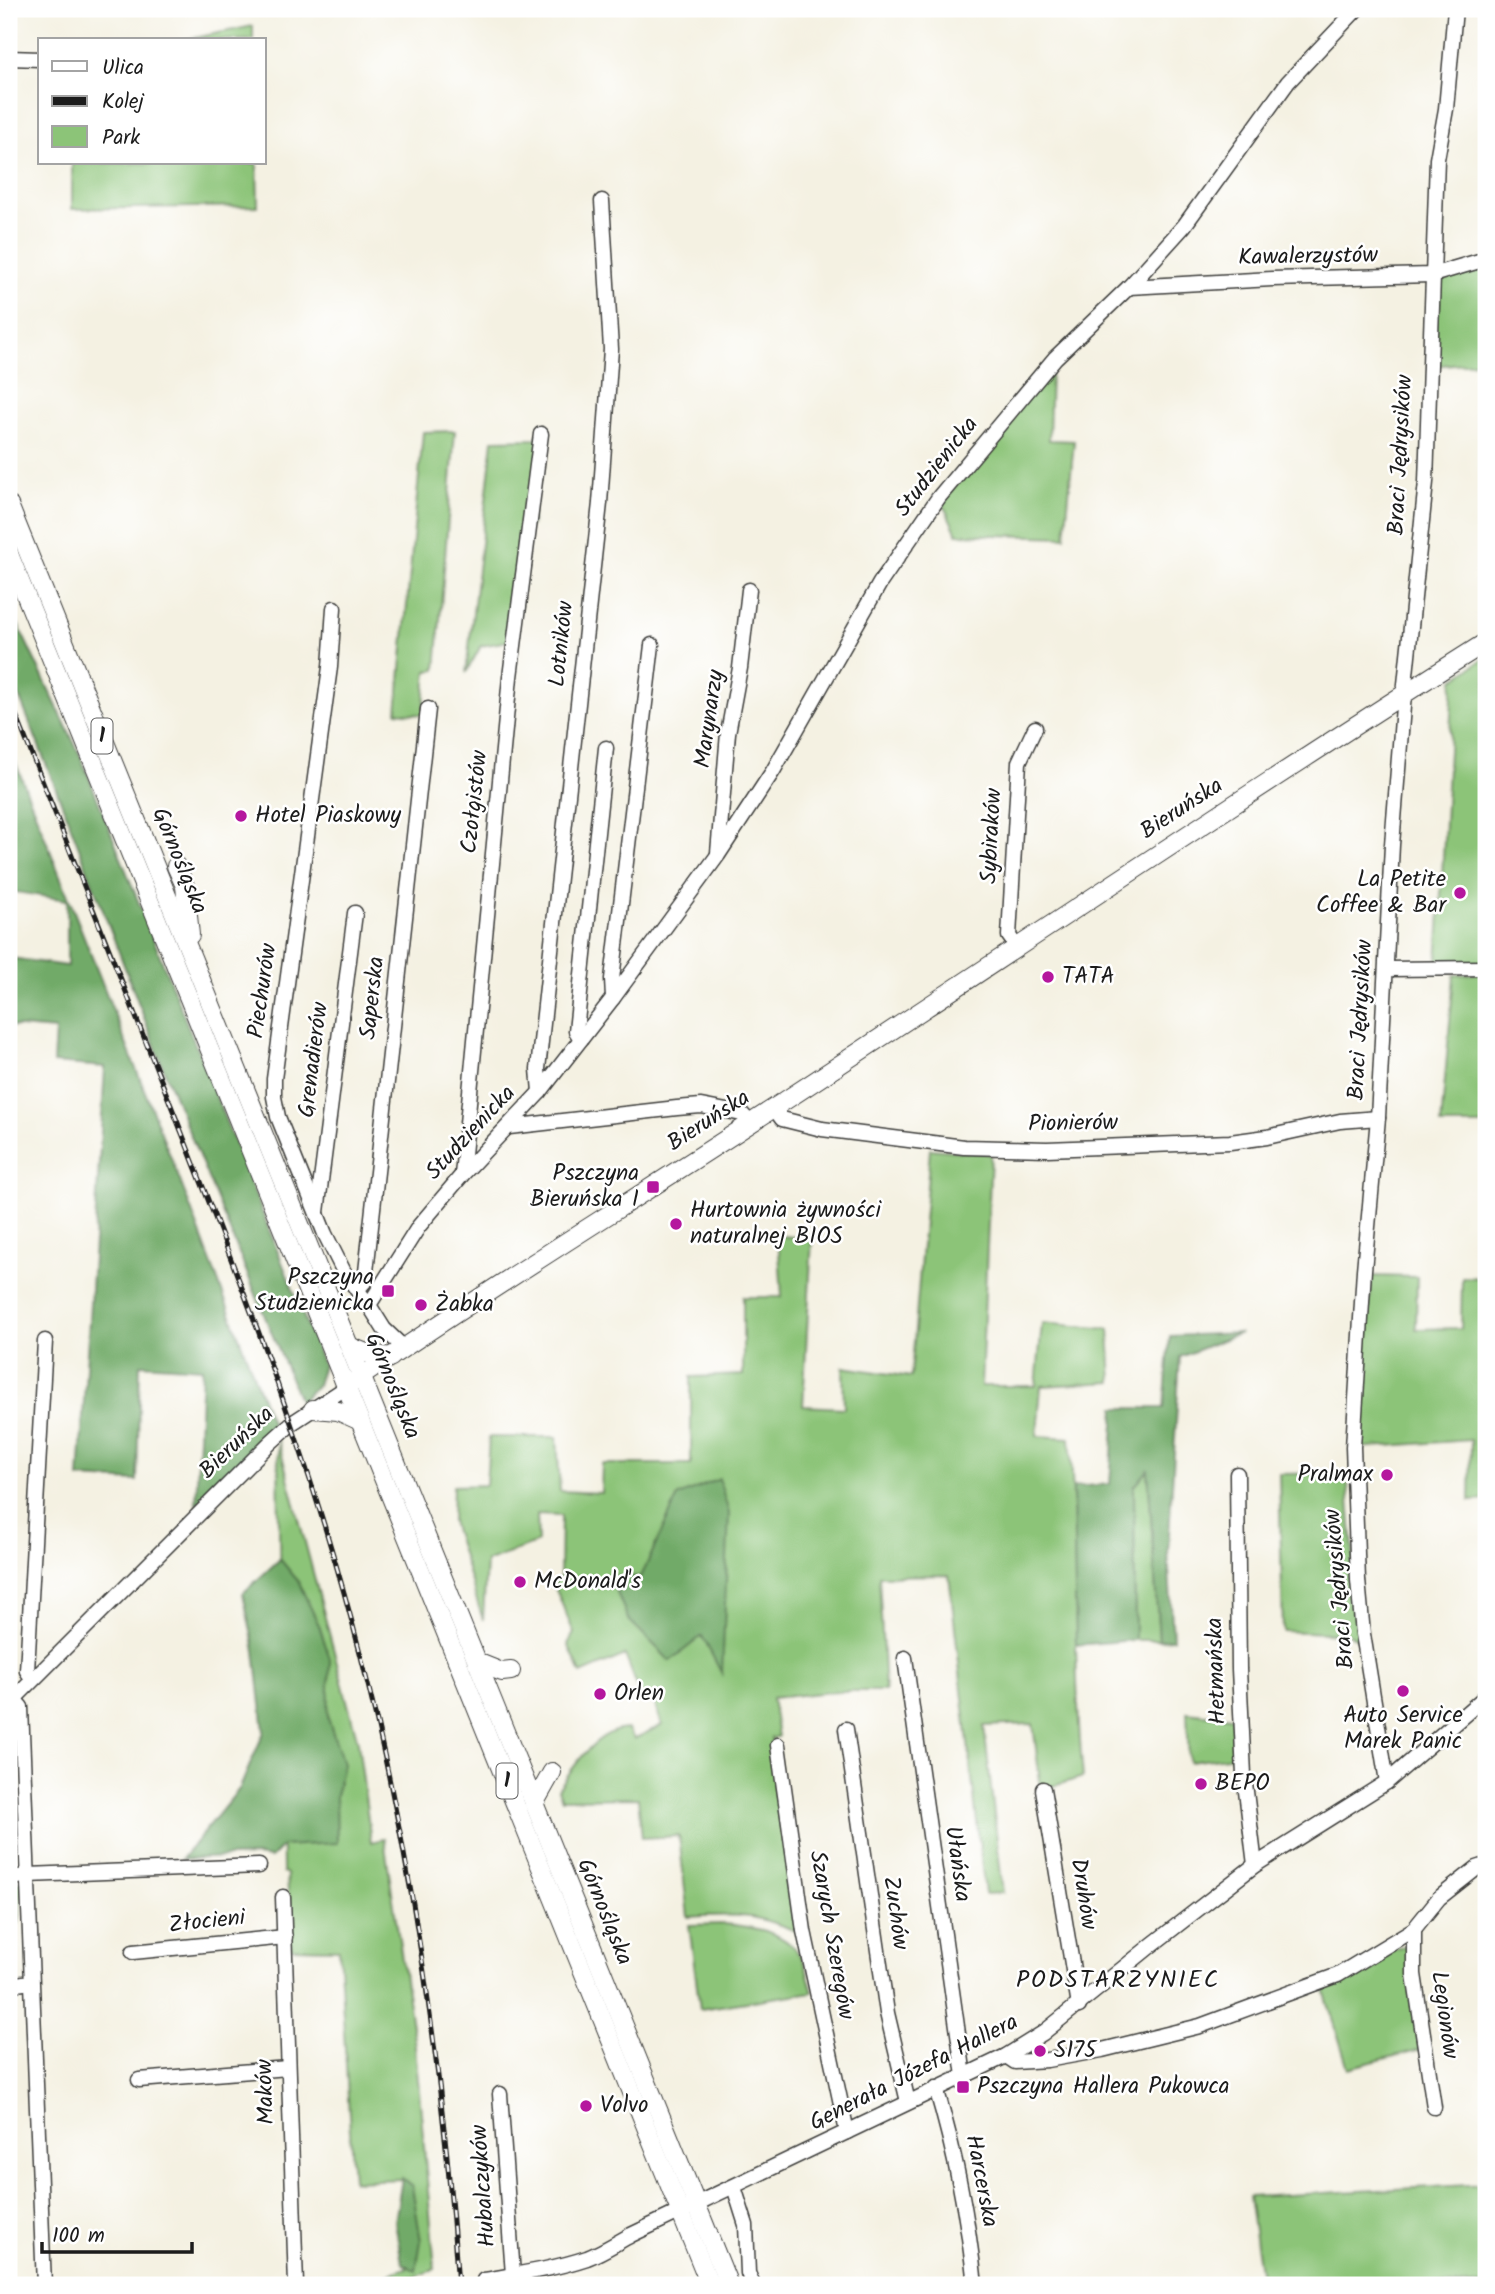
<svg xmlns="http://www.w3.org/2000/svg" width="1495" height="2294" font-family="Kalam,sans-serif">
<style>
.green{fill:#8cc478;stroke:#54704a;stroke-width:2}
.forest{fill:#71aa68;stroke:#466342;stroke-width:2}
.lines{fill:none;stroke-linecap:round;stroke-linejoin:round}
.minor-casing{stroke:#3c3c3a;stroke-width:17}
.major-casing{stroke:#3c3c3a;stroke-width:20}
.minor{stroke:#fff;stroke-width:14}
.major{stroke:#fff;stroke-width:18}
.rail-casing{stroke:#1c1c1c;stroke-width:5}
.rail{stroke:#fff;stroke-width:2.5;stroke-dasharray:8;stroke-linecap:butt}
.poi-dot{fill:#b5179e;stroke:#fff;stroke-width:2.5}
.labels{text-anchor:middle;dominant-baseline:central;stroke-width:5;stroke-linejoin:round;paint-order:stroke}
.shield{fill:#fff;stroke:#606060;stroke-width:2}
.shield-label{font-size:21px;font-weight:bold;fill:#1c1c1c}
.street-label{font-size:23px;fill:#1c1c1c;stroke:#fff}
.poi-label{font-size:23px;fill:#1c1c1c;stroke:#fff;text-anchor:start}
.neighbourhood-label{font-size:24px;letter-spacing:2px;fill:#1c1c1c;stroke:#fff}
</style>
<rect width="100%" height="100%" fill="#fff"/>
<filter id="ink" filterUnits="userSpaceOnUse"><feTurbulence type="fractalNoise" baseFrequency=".0143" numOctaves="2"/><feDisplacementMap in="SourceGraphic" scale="14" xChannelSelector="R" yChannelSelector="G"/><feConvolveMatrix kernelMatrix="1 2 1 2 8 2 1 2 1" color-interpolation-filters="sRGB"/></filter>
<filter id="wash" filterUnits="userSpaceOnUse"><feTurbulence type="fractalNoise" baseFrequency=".00686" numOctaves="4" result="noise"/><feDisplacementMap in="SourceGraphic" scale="28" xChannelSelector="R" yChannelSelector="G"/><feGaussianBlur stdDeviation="1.57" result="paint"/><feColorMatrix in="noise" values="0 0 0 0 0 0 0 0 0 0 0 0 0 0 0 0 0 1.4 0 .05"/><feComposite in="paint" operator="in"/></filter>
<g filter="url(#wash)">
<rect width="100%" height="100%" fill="#f4f1e2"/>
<!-- green -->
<g class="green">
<polygon points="253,26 253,40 184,40"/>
<polygon points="72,163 257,163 258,206 72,209"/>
<polygon points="1486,261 1486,361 1433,366 1435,277"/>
<polygon points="1051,368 1049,440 1074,441 1065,537 957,534 941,500"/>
<polygon points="542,423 531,526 520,527 509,641 481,646 466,673 493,440 537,439"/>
<polygon points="455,431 436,670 427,671 423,715 397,712 423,432"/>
<polygon points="1486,657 1486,965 1437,964 1453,680"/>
<polygon points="1486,973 1486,1125 1441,1125 1454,975"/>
<path d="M930 1149 991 1154 981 1386H1036L1042 1323 1109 1329 1112 1382 1041 1386 1037 1436 1070 1438C1078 1551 1072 1664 1083 1777L1041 1790 1033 1724 984 1726 1003 1893 985 1894 949 1575 879 1576 885 1691H840L772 1698 778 1737 772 1738 798 1932C754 1913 734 1914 688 1917L679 1836 642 1838 638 1798 562 1799 558 1789C575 1766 596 1729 628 1729L634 1739 662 1725 652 1696 642 1699 625 1655 581 1674 568 1644 574 1633 554 1585 560 1577 561 1515 537 1514 538 1542 486 1562 483 1620 452 1522 453 1486 486 1485 489 1437H557L560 1491 601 1493 602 1464H691V1377L743 1375V1297H782L778 1236 812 1238 803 1406 844 1408 843 1367 911 1377Z"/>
<polygon points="1372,1276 1417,1277 1416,1329 1461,1328 1462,1277 1486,1278 1486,1500 1470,1501 1471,1440 1357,1448"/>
<polygon points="278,1440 358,1742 371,1842 384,1839 415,2046 435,2269 405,2281 387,2275 411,2266 402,2179 353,2181 339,1949 291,1948 287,1874 283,1872"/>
<polygon points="1148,1470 1159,1640 1135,1640 1134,1487"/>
<polygon points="1347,1473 1360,1640 1348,1634 1283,1631 1279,1474"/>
<polygon points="1187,1712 1231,1717 1235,1756 1189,1762"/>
<polygon points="22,1882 18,1923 9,1923 9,1883"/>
<path d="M725 1924C752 1927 783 1930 800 1955 807 1965 809 1981 813 1992L700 2009 689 1925Z"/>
<polygon points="1409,1945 1422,2049 1348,2068 1324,1990 1389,1951"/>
<polygon points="1486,2184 1486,2285 1262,2285 1249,2197"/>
</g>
<!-- forest -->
<g class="forest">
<polygon points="9,606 80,755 323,1365 317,1385 300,1402 169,1083 68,819 9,671"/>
<polygon points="9,746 188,1201 273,1427 196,1505 202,1368 140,1364 137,1481 79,1478 105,1067 53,1063 55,1030 9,1026 10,958 67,966 67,900 9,891"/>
<polygon points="1240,1333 1180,1357 1168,1551 1173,1639 1159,1640 1148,1470 1134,1487 1135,1640 1076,1645 1073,1487 1110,1484 1115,1408 1164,1408 1170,1336"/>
<polygon points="719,1479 729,1513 722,1674 702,1636 670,1661 628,1619 610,1576 641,1577 678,1496"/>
<polygon points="280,1559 298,1581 319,1625 330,1659 328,1718 343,1763 336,1796 337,1843 283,1846 271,1858 255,1856 182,1859 240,1788 264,1732 255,1651 243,1593"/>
<polygon points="402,2178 412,2186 421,2241 416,2271 402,2263 395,2222"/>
</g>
</g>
<g filter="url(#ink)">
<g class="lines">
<!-- minor casing -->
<g class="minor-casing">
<g id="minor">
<polyline points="9,58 40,59"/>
<polyline points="1129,287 1272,279 1432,275 1486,259"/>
<polyline points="334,608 330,667 274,1079 274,1097 278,1117 325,1234 345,1274 369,1305 384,1329 404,1348"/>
<polyline points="718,853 728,733 740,668 749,590"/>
<polyline points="1017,947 1009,936 1019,762 1035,728"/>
<polyline points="1387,969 1486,968"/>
<polyline points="613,998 612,979 652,645"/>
<polyline points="581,1039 576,1031 606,748"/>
<polyline points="540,1092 538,1069 600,503 611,349 602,201"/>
<polyline points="774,1108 782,1119 822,1129 964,1147 1047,1149 1230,1142 1267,1137 1340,1121 1378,1118"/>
<polyline points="509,1127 677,1108 701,1106 742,1114 750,1123"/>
<polyline points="462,1175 510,677 541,434"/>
<polyline points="317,1212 355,913"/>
<polyline points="357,1290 365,1281 428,709"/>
<polyline points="369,1305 419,1226 462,1175 540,1092 613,998 718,855 773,771 880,583 939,497 1055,358 1129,287 1184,226 1288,82 1357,9"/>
<polyline points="1237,1474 1239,1669 1244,1775 1255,1865"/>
<polyline points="905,1658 964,2076"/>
<polyline points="33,1679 27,1671 45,1341"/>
<polyline points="14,1699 21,1707 44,2285"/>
<polyline points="9,1704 270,1443 292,1423 347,1387"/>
<polyline points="846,1729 887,2013 908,2102"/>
<polyline points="778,1745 804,1931 847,2132"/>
<polyline points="1387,1782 1363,1634 1358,1580 1353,1447 1364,1270 1378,1118 1392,845 1404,694 1426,482 1437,159 1446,109 1455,9"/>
<polyline points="1043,1789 1079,2006"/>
<polyline points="9,1879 28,1875 259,1866"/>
<polyline points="283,1897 296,2285"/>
<polyline points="1414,1929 1414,1974 1434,2107"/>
<polyline points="133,1952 285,1937"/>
<polyline points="9,1985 31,1982"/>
<polyline points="1006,2056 1015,2062 1047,2060 1102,2050 1200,2026 1338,1975 1414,1929 1439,1898 1477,1868 1486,1865"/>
<polyline points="139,2080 288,2068"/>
<path d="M936 2088C955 2152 968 2218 975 2285"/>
<polyline points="500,2094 513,2275"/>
<polyline points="734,2187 746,2225 748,2273 753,2285"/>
<path d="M484 2280C519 2274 554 2269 587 2258 603 2252 616 2243 631 2235L1006 2056 1043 2033 1153 1944 1255 1865 1387 1782 1486 1696"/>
</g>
</g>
<!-- major casing -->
<g class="major-casing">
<g id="major">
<polyline points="9,505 729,2285"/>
<polyline points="9,554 710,2285"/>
<polyline points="176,866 185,886 190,935"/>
<polyline points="349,1346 369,1354 391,1357"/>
<path d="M352 1383C494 1285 642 1195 786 1100 1019 947 1250 791 1486 642"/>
<polyline points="313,1409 338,1411 360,1421"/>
<polyline points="477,1662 502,1672 511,1671"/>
<polyline points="534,1804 552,1772"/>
</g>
</g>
<!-- minor -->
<use href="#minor" class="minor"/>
<!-- major -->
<use href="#major" class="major"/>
<!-- rail casing -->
<g class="rail-casing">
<path id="rail" d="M9 697C65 839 121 981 178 1123 231 1258 284 1392 326 1531 401 1777 440 2030 458 2285"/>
</g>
<!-- rail -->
<use href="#rail" class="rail"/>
</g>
</g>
<!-- markers -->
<g class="poi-dot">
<circle cx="241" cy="816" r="7"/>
<circle cx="1460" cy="893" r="7"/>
<circle cx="1048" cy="977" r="7"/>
<rect x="646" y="1180" width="14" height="14" rx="3.5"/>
<circle cx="676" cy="1224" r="7"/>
<rect x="381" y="1284" width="14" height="14" rx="3.5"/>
<circle cx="421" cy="1305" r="7"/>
<circle cx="1387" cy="1475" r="7"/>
<circle cx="520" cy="1582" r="7"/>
<circle cx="1403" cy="1691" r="7"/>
<circle cx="600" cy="1694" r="7"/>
<circle cx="1201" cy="1784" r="7"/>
<circle cx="1040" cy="2051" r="7"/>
<rect x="956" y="2080" width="14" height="14" rx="3.5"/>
<circle cx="586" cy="2106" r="7"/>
</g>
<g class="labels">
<!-- shield labels -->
<g class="shield">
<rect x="91.5" y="718.5" width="21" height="35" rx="5"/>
<rect x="496.5" y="1763.5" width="21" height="35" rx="5"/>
</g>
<g class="shield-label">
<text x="102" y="736">1</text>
<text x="507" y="1781">1</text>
</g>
<!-- street labels -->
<g class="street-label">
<text transform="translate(1308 257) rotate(-1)">Kawalerzystów</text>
<text transform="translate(1401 455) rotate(-87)">Braci Jędrysików</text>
<text transform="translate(937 467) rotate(-52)">Studzienicka</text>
<text transform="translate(562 644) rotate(-84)">Lotników</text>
<text transform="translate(710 719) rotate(-82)">Marynarzy</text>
<text transform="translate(475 802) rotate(-84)">Czołgistów</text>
<text transform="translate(1182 809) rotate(-33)">Bieruńska</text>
<text transform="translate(992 836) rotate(-87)">Sybiraków</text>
<text transform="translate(179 861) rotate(68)">Górnośląska</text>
<text transform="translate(263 991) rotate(-82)">Piechurów</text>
<text transform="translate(373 998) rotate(-84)">Saperska</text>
<text transform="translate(1361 1020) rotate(-87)">Braci Jędrysików</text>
<text transform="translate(314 1060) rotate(-83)">Grenadierów</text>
<text transform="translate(709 1121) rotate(-33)">Bieruńska</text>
<text transform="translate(1073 1124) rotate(-1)">Pionierów</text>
<text transform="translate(471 1133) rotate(-47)">Studzienicka</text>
<text transform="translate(392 1386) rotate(68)">Górnośląska</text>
<text transform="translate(237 1443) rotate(-44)">Bieruńska</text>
<text transform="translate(1340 1589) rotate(-95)">Braci Jędrysików</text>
<text transform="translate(1217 1671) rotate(-92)">Hetmańska</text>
<text transform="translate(957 1864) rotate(82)">Ułańska</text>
<text transform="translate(1083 1894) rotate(81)">Druhów</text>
<text transform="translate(604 1912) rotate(68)">Górnośląska</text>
<text transform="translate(895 1913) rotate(82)">Zuchów</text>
<text transform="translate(207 1922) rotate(-6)">Złocieni</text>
<text transform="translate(831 1935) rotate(80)">Szarych Szeregów</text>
<text transform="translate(1444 2015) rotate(82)">Legionów</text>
<text transform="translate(914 2073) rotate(-27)">Generała Józefa Hallera</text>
<text transform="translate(266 2092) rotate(-92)">Maków</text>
<text transform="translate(981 2181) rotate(79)">Harcerska</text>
<text transform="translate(484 2186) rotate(-94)">Hubalczyków</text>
</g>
<!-- poi labels -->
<g class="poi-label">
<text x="255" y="816">Hotel Piaskowy</text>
<text x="1446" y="880" text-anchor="end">La Petite<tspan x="1446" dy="26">Coffee &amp; Bar</tspan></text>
<text x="1062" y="977">TATA</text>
<text x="639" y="1174" text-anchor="end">Pszczyna<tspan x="639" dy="26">Bieruńska I</tspan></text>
<text x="690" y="1211">Hurtownia żywności<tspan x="690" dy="26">naturalnej BIOS</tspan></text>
<text x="374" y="1278" text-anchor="end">Pszczyna<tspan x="374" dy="26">Studzienicka</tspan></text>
<text x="435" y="1305">Żabka</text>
<text x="1373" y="1475" text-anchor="end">Pralmax</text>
<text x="534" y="1582">McDonald's</text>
<text x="614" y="1694">Orlen</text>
<text x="1403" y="1716" text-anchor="middle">Auto Service<tspan x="1403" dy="26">Marek Panic</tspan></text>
<text x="1215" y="1784">BEPO</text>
<text x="1054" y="2051">S175</text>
<text x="977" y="2087">Pszczyna Hallera Pukowca</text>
<text x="600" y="2106">Volvo</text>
</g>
<!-- neighbourhood labels -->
<g class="neighbourhood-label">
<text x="1118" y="1980">PODSTARZYNIEC</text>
</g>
</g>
<!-- margin -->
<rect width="1495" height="2294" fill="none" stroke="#fff" stroke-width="35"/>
<!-- legend -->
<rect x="38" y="38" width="228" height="126" fill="#ffffff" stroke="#a4a4a4" stroke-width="2"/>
<rect x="52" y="61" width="35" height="10" fill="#ffffff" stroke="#a4a4a4" stroke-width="2"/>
<text x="102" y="74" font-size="21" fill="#1c1c1c">Ulica</text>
<rect x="52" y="96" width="35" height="10" fill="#1c1c1c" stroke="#a4a4a4" stroke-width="2"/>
<text x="102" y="108" font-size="21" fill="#1c1c1c">Kolej</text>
<rect x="52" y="126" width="35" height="21" fill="#8cc478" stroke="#a4a4a4" stroke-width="2"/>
<text x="102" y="144" font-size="21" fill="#1c1c1c">Park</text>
<!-- scale -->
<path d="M42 2242v10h150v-10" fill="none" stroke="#1c1c1c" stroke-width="3.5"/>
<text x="52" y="2242" font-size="21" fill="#1c1c1c" stroke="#ffffff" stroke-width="5" paint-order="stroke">100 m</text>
</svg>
